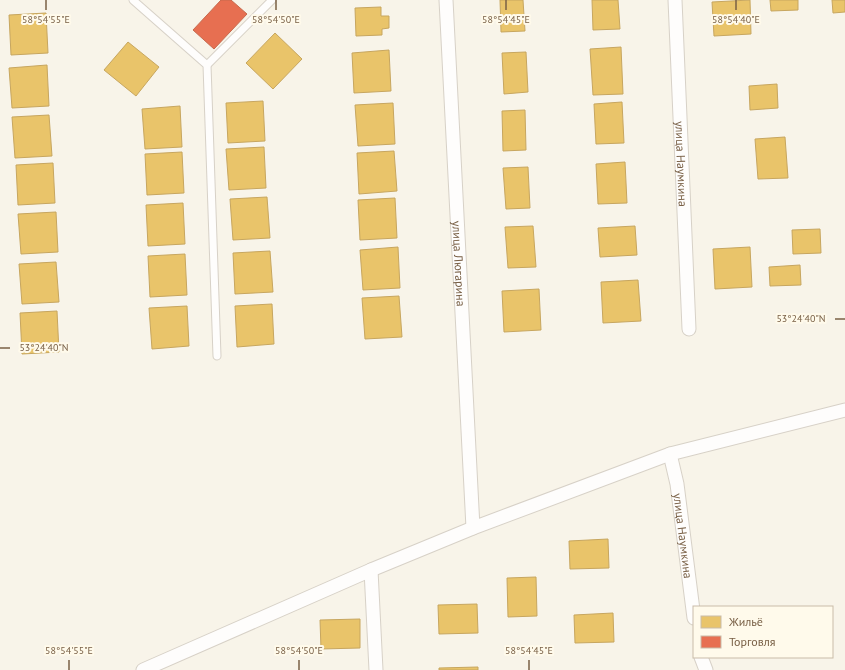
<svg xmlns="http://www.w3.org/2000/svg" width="845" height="670" font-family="'PT Sans',sans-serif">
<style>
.homes{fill:#e9c46a;stroke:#c7a65f}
.shops{fill:#e76f51;stroke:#c66a4e}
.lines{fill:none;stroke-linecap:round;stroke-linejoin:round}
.service-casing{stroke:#d7d1c7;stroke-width:9}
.minor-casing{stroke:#d7d1c7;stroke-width:15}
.service{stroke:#fefdfc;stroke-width:7}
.minor{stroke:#fefdfc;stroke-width:13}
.ticks{fill:none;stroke:#796046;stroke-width:1.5}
.labels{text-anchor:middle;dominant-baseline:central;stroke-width:4;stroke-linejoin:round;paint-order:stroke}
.street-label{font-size:12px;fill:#796046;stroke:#fffaeb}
.ticks-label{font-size:10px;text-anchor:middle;fill:#796046;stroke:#fffaeb;stroke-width:4;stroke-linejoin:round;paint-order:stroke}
</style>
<rect width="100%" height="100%" fill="#f8f4e9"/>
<!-- homes -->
<g class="homes">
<polygon points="500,0 523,0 525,31 501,32"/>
<polygon points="592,0 618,0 620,29 593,30"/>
<polygon points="750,0 751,34 714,36 712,2"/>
<polygon points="770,0 798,0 798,10 771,11"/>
<polygon points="832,0 845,0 845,12 833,13"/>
<polygon points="381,7 381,16 389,16 389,28 382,29 382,35 356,36 355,8"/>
<polygon points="46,13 48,53 11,55 9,15"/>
<polygon points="275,33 302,59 273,89 246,63"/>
<polygon points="128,42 159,67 136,96 104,70"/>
<polygon points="621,47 623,94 593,95 590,49"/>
<polygon points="389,50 391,91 354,93 352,53"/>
<polygon points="526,52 528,92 504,94 502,53"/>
<polygon points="47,65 49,106 12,108 9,68"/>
<polygon points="777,84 778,108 750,110 749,86"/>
<polygon points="263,101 265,141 228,143 226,103"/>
<polygon points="622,102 624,143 596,144 594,104"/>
<polygon points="393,103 395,144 358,146 355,105"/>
<polygon points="180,106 182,147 145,149 142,109"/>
<polygon points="525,110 526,150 503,151 502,111"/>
<polygon points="49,115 52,156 15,158 12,117"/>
<polygon points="785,137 788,178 758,179 755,139"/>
<polygon points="264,147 266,188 229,190 226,149"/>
<polygon points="394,151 397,191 359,194 357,153"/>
<polygon points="182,152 184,193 147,195 145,154"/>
<polygon points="625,162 627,203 598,204 596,164"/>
<polygon points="53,163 55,203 18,205 16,165"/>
<polygon points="528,167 530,208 506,209 503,168"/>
<polygon points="267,197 270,238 233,240 230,199"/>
<polygon points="395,198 397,238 360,240 358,200"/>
<polygon points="183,203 185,244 148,246 146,205"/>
<polygon points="56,212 58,252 21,254 18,214"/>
<polygon points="533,226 536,267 508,268 505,227"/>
<polygon points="635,226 637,255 600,257 598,228"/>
<polygon points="820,229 821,253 793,254 792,230"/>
<polygon points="398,247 400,288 363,290 360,250"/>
<polygon points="750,247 752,287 715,289 713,249"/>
<polygon points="270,251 273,292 235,294 233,253"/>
<polygon points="185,254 187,295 150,297 148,256"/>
<polygon points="56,262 59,302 22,304 19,264"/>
<polygon points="800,265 801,285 770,286 769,267"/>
<polygon points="638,280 641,321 603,323 601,282"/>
<polygon points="539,289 541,330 504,332 502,291"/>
<polygon points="399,296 402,337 365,339 362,298"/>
<polygon points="272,304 274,344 237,347 235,306"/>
<polygon points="187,306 189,346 152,349 149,308"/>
<polygon points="57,311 59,352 22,354 20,313"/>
<polygon points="608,539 609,568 570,569 569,541"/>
<polygon points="536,577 537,616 508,617 507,578"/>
<polygon points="477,604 478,633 439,634 438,605"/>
<polygon points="613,613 614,642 575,643 574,615"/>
<polygon points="360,619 360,648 321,649 320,620"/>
<polygon points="478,667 478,670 439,670 439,668"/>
</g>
<!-- shops -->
<polygon class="shops" points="221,0 231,0 247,14 214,49 193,30"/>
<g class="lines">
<!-- service casing -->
<g class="service-casing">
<g id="service">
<polyline points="133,0 207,65 217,356"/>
<polyline points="207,65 272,0"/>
</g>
</g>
<!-- minor casing -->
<g class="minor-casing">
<g id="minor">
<path id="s1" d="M446 0 473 528"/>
<path id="s2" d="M675 0 689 329"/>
<path id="s3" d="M670 454 677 484 694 618"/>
<polyline points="371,570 376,670"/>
<polyline points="701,657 706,670"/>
<polyline points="143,670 371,570 473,528 670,454 845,410"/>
</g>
</g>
<!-- service -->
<use href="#service" class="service"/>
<!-- minor -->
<use href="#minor" class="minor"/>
</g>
<!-- ticks -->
<path class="ticks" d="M46 0V10M276 0V10M506 0V10M736 0V10M835 319H845M0 348H10M69 660V670M299 660V670M529 660V670"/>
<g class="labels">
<!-- street labels -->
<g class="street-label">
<text stroke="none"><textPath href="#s2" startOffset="164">улица Наумкина</textPath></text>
<text stroke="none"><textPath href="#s1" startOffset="264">улица Люгарина</textPath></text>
<text stroke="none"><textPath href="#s3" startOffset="83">улица Наумкина</textPath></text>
</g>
</g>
<g class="ticks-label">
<text x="46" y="23">58°54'55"E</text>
<text x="276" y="23">58°54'50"E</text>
<text x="506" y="23">58°54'45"E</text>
<text x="736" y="23">58°54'40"E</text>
<text x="801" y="322">53°24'40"N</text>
<text x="44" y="351">53°24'40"N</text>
<text x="69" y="654">58°54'55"E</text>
<text x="299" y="654">58°54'50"E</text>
<text x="529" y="654">58°54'45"E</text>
</g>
<!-- legend -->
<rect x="693" y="606" width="140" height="52" fill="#fffaeb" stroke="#c9bca9"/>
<rect x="701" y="616" width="20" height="12" fill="#e9c46a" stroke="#c9bca9"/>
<text x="729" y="626" font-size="12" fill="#796046">Жильё</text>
<rect x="701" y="636" width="20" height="12" fill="#e76f51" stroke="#c9bca9"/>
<text x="729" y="646" font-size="12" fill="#796046">Торговля</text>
</svg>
